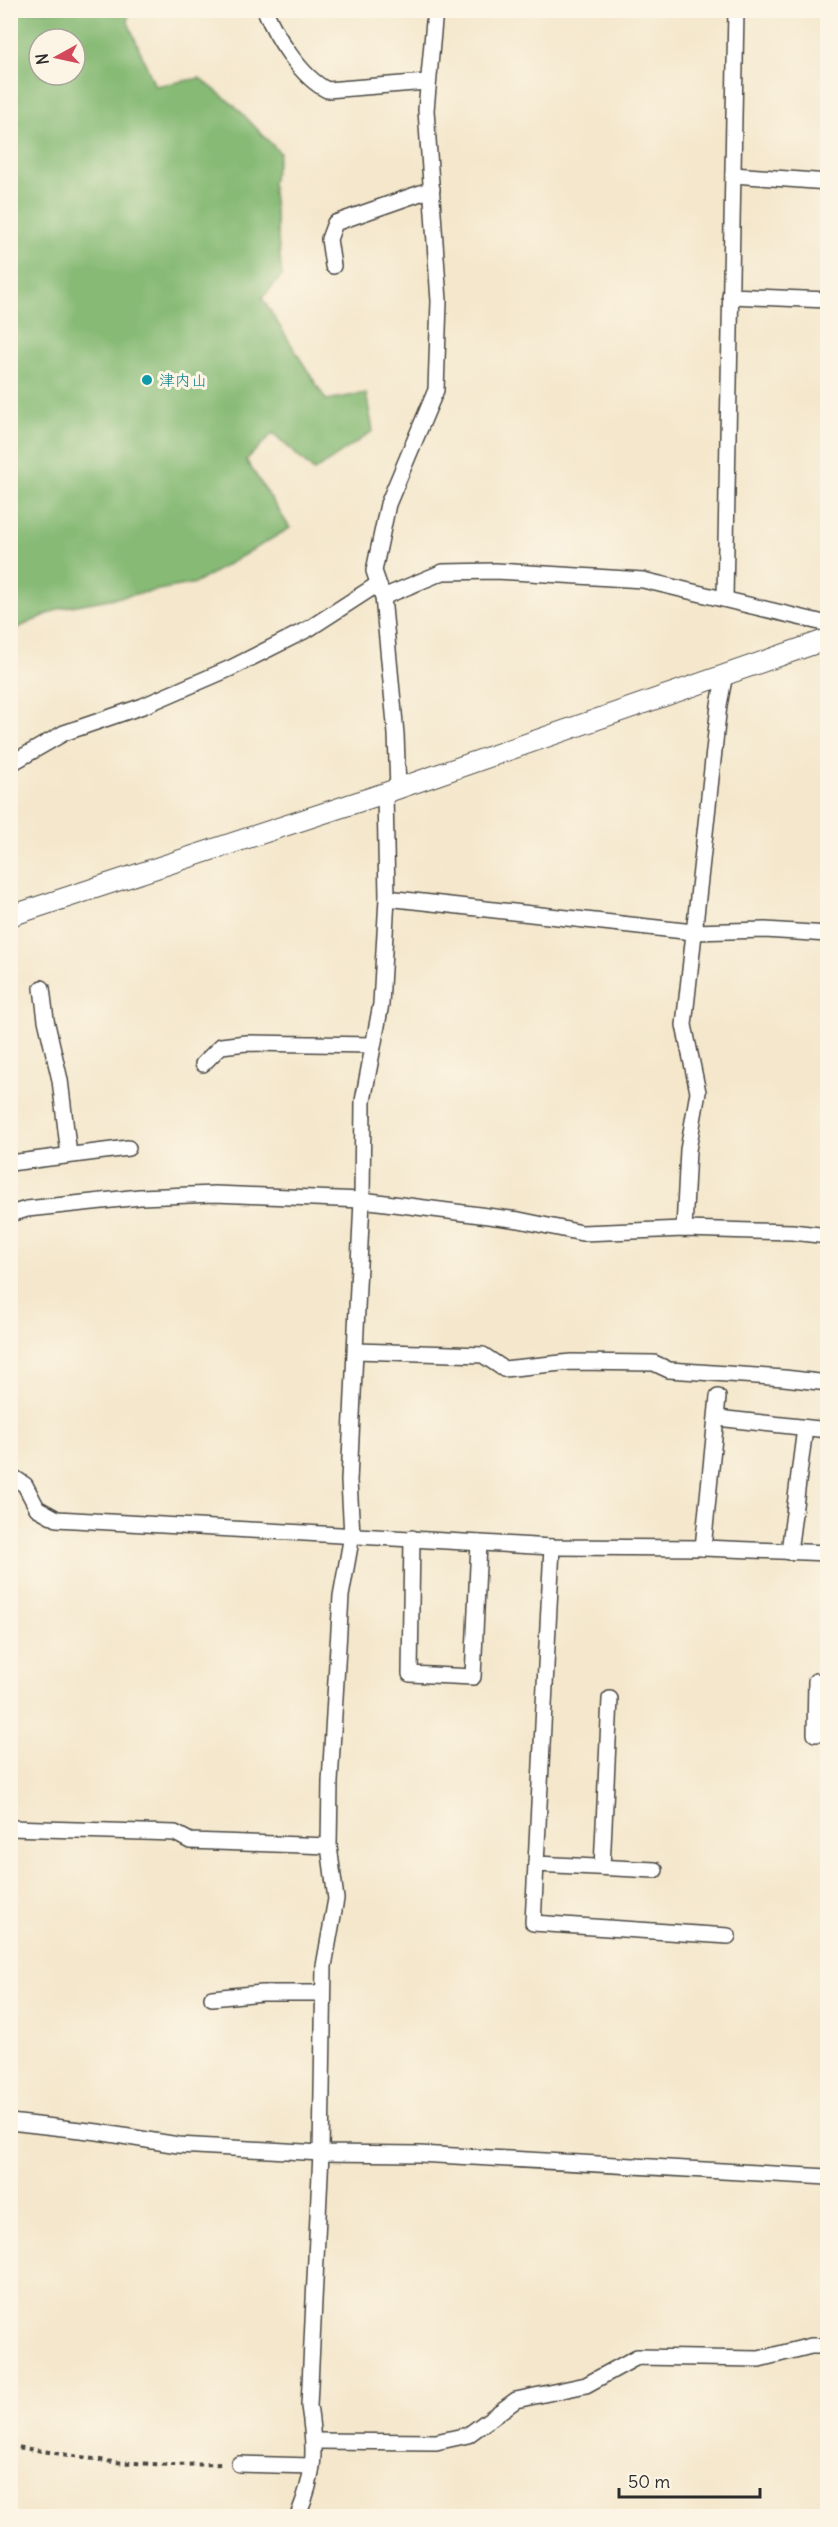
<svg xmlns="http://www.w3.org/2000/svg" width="838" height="2527" font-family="Delius,'Klee One',sans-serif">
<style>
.forest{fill:#86ba75;stroke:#587250;stroke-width:1.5;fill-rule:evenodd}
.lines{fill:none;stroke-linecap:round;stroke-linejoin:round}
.minor-casing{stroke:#494743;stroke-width:18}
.tertiary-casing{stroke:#494743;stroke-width:22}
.path{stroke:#494743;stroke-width:4;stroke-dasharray:4.5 4.5;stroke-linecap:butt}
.minor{stroke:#fff;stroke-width:15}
.tertiary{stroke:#fff;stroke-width:20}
.culture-dot{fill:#0f9aa8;stroke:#fcf5e5;stroke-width:2}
.labels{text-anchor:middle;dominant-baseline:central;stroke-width:6;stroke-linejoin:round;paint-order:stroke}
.culture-label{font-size:16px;fill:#0d838f;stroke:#fcf5e5;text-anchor:start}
</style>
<rect width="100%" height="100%" fill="#fcf5e5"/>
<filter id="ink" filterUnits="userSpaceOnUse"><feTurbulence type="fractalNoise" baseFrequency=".0167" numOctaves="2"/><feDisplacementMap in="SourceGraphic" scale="12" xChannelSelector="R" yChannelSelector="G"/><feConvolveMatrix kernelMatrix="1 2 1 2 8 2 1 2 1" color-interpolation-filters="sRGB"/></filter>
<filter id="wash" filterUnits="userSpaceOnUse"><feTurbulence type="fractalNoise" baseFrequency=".008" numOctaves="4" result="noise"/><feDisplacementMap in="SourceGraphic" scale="24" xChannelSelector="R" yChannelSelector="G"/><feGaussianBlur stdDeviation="1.35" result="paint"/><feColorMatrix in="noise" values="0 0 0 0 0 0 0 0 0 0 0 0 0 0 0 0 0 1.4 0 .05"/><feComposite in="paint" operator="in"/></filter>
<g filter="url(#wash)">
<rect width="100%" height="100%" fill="#f4e7cc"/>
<!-- forest -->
<path class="forest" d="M10 11H128V22L155 86 200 78 235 106 280 153 272 183 282 276 262 298 326 400 366 393 373 431 314 471 273 433 246 460 290 528 196 583 61 608 11 631ZM39 39H75V75H39Z"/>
</g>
<g filter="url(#ink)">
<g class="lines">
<!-- minor casing -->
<g class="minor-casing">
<g id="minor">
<path d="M265 10C276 37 301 77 327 90L427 82"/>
<polyline points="733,175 828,182"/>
<polyline points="333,266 329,239 335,223 432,189"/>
<polyline points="730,296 828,300"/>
<polyline points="383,597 443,572 496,571 643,580 828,624"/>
<polyline points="725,598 736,10"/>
<polyline points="10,764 64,733 143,706 231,668 310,628 378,584"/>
<polyline points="398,789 396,734 383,597 374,571 388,504 436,390 439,301 426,110 435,10"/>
<polyline points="387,898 693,932 765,930 828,934"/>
<polyline points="42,988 46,1020 60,1080 69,1155"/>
<polyline points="203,1064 221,1046 246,1043 373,1045"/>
<polyline points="10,1163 128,1148"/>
<polyline points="10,1214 27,1209 140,1197 215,1194 362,1200 519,1220 582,1233 684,1229 792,1232 828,1236"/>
<polyline points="684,1229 688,1150 698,1092 684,1025 719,705 725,674"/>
<polyline points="356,1351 483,1355 504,1369 571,1362 654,1363 669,1370 784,1378 828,1383"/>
<polyline points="717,1418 828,1430"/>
<polyline points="10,1475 25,1485 37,1508 57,1519 552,1547 703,1548 828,1553"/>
<polyline points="412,1538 410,1674 473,1677 479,1543"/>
<polyline points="552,1547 536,1864 655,1870"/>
<polyline points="703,1548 718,1397"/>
<polyline points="789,1552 805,1428"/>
<polyline points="816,1681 815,1734 828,1733"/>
<polyline points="10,1828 175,1833 190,1841 329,1846"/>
<polyline points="536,1864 533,1923 728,1936"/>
<polyline points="602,1867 610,1699"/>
<polyline points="212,1998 262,1993 323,1993"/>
<polyline points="10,2122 98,2132 178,2145 321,2153 419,2154 828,2177"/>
<polyline points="314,2441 436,2442 468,2435 516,2400 586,2385 637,2357 759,2359 811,2346 828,2346"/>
<polyline points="239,2464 312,2466"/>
<path d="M298 2516C315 2474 316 2451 309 2406L321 2153 324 1966 336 1899 329 1846 330 1782 341 1596 352 1535 349 1481 362 1200 363 1101 381 1004 387 898 385 793"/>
</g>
</g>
<!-- tertiary casing -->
<g class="tertiary-casing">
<polyline id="tertiary" points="10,916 385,793 828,639"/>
</g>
<!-- path -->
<polyline class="path" points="10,2446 113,2462 172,2465 224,2464"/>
<!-- minor -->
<use href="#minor" class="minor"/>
<!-- tertiary -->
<use href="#tertiary" class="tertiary"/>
</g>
</g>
<!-- markers -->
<circle class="culture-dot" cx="147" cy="380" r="6"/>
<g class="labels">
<!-- culture labels -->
<g class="culture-label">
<text x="159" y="380">津内山</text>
</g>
</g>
<!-- margin -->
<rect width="838" height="2527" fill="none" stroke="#fcf5e5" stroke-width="36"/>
<!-- north arrow -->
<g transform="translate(57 57) rotate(262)"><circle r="28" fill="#fcf5e5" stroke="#a8a49b" stroke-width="1.5"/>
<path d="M0-4.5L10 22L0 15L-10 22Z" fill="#d1495b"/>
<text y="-9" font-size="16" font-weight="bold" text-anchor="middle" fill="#2b2b2b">N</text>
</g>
<!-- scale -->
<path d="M619 2488v9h141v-9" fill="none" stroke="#2b2b2b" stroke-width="3"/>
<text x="628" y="2488" font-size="18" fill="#2b2b2b" stroke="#fcf5e5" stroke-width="4.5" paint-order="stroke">50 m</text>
</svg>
